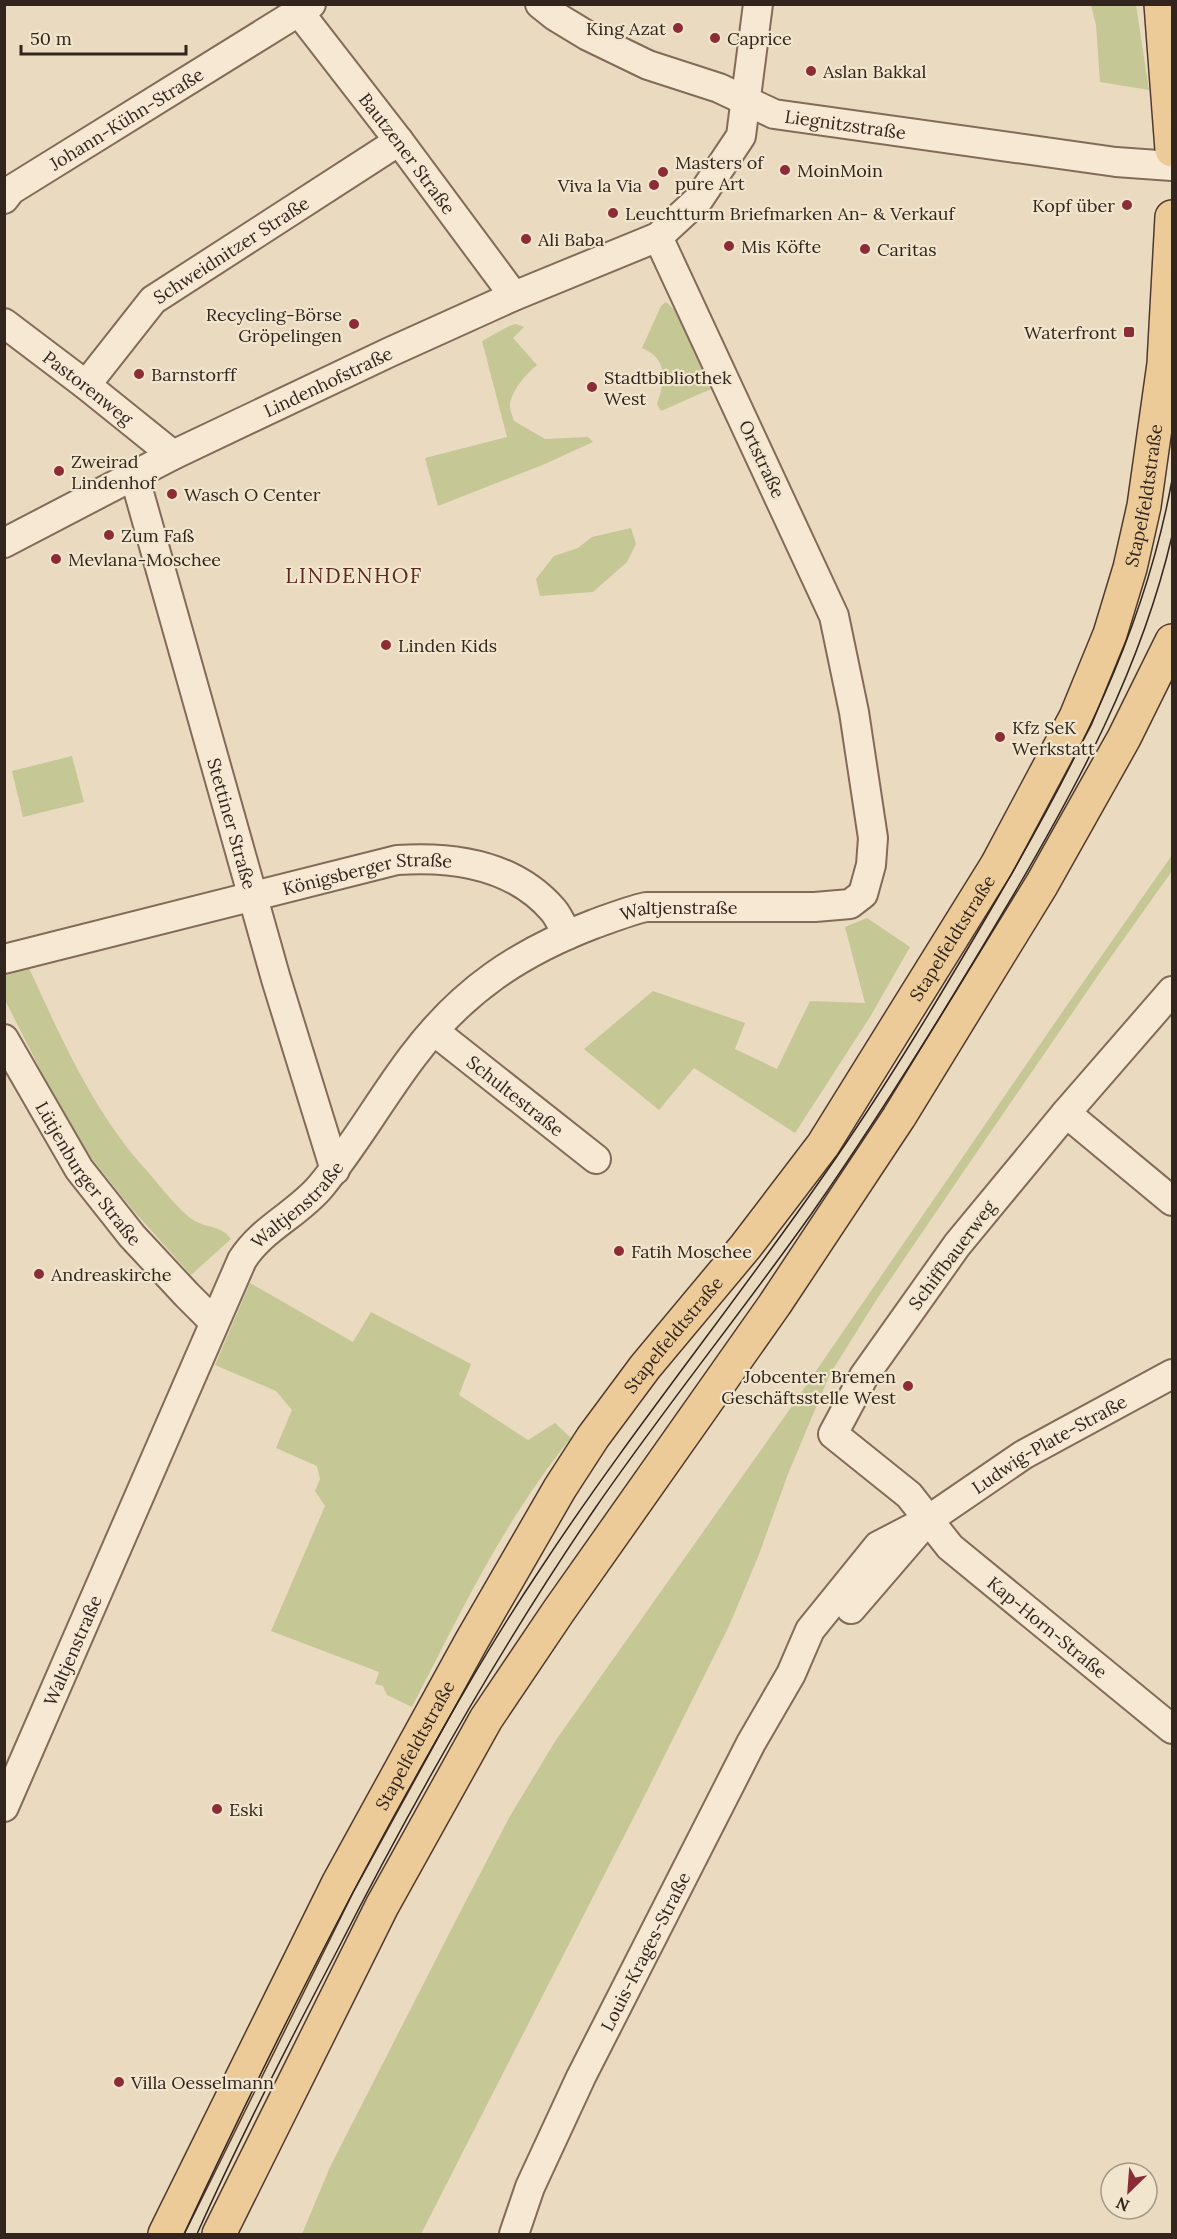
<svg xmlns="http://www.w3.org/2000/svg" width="1177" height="2239" font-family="Lora,serif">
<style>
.green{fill:#c5c795}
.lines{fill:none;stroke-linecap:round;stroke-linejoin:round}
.minor-casing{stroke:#826b59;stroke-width:32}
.major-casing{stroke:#4f3a2d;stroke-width:36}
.minor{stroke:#f6e8d2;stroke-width:28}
.major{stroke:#eccb99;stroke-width:33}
.tram{stroke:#32251d;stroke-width:1.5}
.poi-dot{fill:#8c2d36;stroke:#f2e5ce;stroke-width:2}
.labels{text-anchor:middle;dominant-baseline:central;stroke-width:4.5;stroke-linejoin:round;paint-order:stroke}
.poi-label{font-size:18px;fill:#32251d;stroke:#f2e5ce;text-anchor:start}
.street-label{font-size:18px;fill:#32251d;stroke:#f2e5ce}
.quarter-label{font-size:21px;letter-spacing:1.5px;fill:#5c271f;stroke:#f2e5ce}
</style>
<rect width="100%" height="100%" fill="#eadac0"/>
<!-- green -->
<g class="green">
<polygon points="1091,5 1136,5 1149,90 1100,82 1096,25"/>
<path d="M666 302 678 313 711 389 661 411 657 404C665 382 669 359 642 348L661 306Z"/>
<path d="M516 324 524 327 513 338 537 365C527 373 510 392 510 406 510 411 513 417 514 421L545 439 588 437 593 442 545 464 438 506 425 458 507 437 482 341 509 326Z"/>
<polygon points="631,528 636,544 627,562 593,592 540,596 536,579 554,556 578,548 592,537"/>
<polygon points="72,756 84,802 23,817 12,771"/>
<polygon points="1172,855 1172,871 1101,971 968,1165 877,1299 830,1374 788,1474 758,1557 729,1626 642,1801 421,2234 302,2234 330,2167 453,1926 510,1816 556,1740 792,1406 1063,1011"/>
<polygon points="867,918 910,947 870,1017 795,1133 694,1068 659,1110 584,1049 653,991 745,1023 735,1049 777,1069 810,1001 865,1003 845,927"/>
<path d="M29 968C61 1038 95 1115 148 1172 158 1184 183 1215 195 1221 208 1228 222 1226 231 1239L191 1275 132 1209 88 1154 45 1079 5 1000V976Z"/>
<path d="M250 1283 353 1342 371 1312 471 1364 459 1395 528 1440 555 1423 571 1438C504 1520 460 1614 412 1707L387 1695 383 1686 375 1684 379 1672 271 1631 325 1506 315 1491 320 1479 317 1466 276 1448 292 1410 276 1391 215 1365Z"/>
</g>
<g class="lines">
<!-- minor casing -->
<g class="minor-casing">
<g id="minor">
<path id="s1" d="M540 4 555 16 588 36 648 65 719 88 774 114 1116 162 1172 166"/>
<path id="s2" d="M299 12 399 141 514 296"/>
<path id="s3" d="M4 199 11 190 311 4"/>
<path id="s4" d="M4 323 86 385 173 455"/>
<path id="s5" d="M86 385 153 300 399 141"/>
<path id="s6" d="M134 475 276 979 335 1170"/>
<path id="s7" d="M4 543 173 455 390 352 514 296 658 237 699 199 741 136 758 4"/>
<path id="s8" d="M4 959 397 860C454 856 514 865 553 910 559 917 563 927 567 935"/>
<path id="s9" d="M1172 991 1066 1113 957 1245 864 1376 833 1434 909 1495 950 1547 1172 1729"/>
<path id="s10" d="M434 1031 596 1159"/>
<path id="s11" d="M4 1039 79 1169 132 1236 187 1295 213 1321"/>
<polyline points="1066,1113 1172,1201"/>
<polyline points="851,1609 919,1530"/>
<path id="s12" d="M4 1807 242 1260C262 1228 298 1214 321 1186 355 1145 381 1098 413 1056 462 991 518 953 594 924 611 918 628 911 646 907H815L850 904 863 894 871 865 873 838 854 712 834 616 658 237"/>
<path id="s13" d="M514 2234 530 2187 581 2077 751 1743 791 1674 810 1630 878 1546 928 1520 1023 1455 1172 1374"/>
</g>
</g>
<!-- major casing -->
<g class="major-casing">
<g id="major">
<polyline points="1161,4 1172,150"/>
<path id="s14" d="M165 2234 338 1884 471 1642 560 1488 593 1437 645 1367 746 1246 823 1145 997 865 1076 717 1110 634 1130 568 1144 506 1164 364 1172 217"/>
<polyline points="219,2234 382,1906 486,1719 558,1612 775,1304 899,1117 1042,884 1124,738 1172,641"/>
</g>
</g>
<!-- minor -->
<use href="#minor" class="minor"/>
<!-- major -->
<use href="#major" class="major"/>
<!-- tram -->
<g class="tram">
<path d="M184 2234C250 2093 319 1953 394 1816 440 1733 486 1650 539 1571 628 1435 731 1309 824 1175 886 1087 942 993 997 899 1075 765 1144 634 1172 480"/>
<path d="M197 2234C240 2138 288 2044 337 1951 415 1798 499 1649 596 1507 665 1407 742 1312 812 1213 882 1113 946 1009 1008 904 1077 787 1141 669 1172 536"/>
</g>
</g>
<!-- markers -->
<g class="poi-dot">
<circle cx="678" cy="28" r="6"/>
<circle cx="715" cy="38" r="6"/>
<circle cx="811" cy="71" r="6"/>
<circle cx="785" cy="170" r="6"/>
<circle cx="663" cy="172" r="6"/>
<circle cx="654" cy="185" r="6"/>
<circle cx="1127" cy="205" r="6"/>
<circle cx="613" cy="213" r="6"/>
<circle cx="526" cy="239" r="6"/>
<circle cx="729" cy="246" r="6"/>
<circle cx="865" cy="249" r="6"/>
<circle cx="354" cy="324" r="6"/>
<rect x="1123" y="326" width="12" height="12" rx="3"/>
<circle cx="139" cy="374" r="6"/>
<circle cx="592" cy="387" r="6"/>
<circle cx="59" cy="471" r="6"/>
<circle cx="172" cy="494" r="6"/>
<circle cx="109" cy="535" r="6"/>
<circle cx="56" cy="559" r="6"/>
<circle cx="386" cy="645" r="6"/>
<circle cx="1000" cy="737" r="6"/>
<circle cx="619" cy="1251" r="6"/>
<circle cx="39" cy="1274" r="6"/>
<circle cx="908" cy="1386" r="6"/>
<circle cx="217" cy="1809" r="6"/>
<circle cx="119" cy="2082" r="6"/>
</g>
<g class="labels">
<!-- poi labels -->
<g class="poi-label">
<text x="666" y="28" text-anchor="end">King Azat</text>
<text x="727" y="38">Caprice</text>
<text x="823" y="71">Aslan Bakkal</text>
<text x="675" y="162">Masters of<tspan x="675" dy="21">pure Art</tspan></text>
<text x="797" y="170">MoinMoin</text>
<text x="642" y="185" text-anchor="end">Viva la Via</text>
<text x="1115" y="205" text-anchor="end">Kopf über</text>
<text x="625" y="213">Leuchtturm Briefmarken An- &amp; Verkauf</text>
<text x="538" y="239">Ali Baba</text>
<text x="741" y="246">Mis Köfte</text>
<text x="877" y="249">Caritas</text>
<text x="342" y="314" text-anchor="end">Recycling-Börse<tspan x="342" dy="21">Gröpelingen</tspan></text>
<text x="1117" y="332" text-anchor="end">Waterfront</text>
<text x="151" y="374">Barnstorff</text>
<text x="604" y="377">Stadtbibliothek<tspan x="604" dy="21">West</tspan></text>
<text x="71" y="461">Zweirad<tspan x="71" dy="21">Lindenhof</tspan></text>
<text x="184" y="494">Wasch O Center</text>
<text x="121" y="535">Zum Faß</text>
<text x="68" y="559">Mevlana-Moschee</text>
<text x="398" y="645">Linden Kids</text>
<text x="1012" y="727">Kfz SeK<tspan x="1012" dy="21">Werkstatt</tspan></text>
<text x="631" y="1251">Fatih Moschee</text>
<text x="51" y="1274">Andreaskirche</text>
<text x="896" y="1376" text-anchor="end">Jobcenter Bremen<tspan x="896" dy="21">Geschäftsstelle West</tspan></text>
<text x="229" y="1809">Eski</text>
<text x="131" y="2082">Villa Oesselmann</text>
</g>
<!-- street labels -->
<g class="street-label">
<text stroke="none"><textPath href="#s3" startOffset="147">Johann-Kühn-Straße</textPath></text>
<text stroke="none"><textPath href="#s1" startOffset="332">Liegnitzstraße</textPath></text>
<text stroke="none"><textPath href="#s2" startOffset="178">Bautzener Straße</textPath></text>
<text stroke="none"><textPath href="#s5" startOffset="201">Schweidnitzer Straße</textPath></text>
<text stroke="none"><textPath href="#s7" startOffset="362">Lindenhofstraße</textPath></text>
<text stroke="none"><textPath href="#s4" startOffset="106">Pastorenweg</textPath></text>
<text transform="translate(762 459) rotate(65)">Ortstraße</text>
<text stroke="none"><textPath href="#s14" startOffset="2007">Stapelfeldtstraße</textPath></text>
<text stroke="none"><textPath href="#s6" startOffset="362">Stettiner Straße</textPath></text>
<text stroke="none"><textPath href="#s8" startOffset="374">Königsberger Straße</textPath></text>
<text stroke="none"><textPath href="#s12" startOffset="1179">Waltjenstraße</textPath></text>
<text stroke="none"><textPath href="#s14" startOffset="1521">Stapelfeldtstraße</textPath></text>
<text stroke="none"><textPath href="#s10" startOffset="104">Schultestraße</textPath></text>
<text stroke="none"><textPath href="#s11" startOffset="159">Lütjenburger Straße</textPath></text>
<text stroke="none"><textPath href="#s12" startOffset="675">Waltjenstraße</textPath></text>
<text transform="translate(952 1255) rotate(-53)">Schiffbauerweg</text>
<text stroke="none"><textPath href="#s14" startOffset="1035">Stapelfeldtstraße</textPath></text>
<text stroke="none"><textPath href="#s13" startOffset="981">Ludwig-Plate-Straße</textPath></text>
<text stroke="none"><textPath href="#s9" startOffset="849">Kap-Horn-Straße</textPath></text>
<text stroke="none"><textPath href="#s12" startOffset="171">Waltjenstraße</textPath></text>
<text stroke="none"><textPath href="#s14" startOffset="549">Stapelfeldtstraße</textPath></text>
<text stroke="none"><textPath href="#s13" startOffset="312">Louis-Krages-Straße</textPath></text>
</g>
<!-- quarter labels -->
<g class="quarter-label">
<text x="354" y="575">LINDENHOF</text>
</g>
</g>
<!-- border -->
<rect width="1177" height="2239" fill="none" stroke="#32251d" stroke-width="12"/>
<!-- north arrow -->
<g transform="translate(1129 2191) rotate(205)"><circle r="28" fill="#f2e5ce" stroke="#a59887" stroke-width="1.5"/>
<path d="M0-4.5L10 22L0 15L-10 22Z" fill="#8c2d36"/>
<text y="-9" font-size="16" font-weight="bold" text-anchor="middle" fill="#32251d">N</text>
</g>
<!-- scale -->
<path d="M21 45v9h165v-9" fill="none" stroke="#32251d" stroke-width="3"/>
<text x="30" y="45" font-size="18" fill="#32251d" stroke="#f2e5ce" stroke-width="4.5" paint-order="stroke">50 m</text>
</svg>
